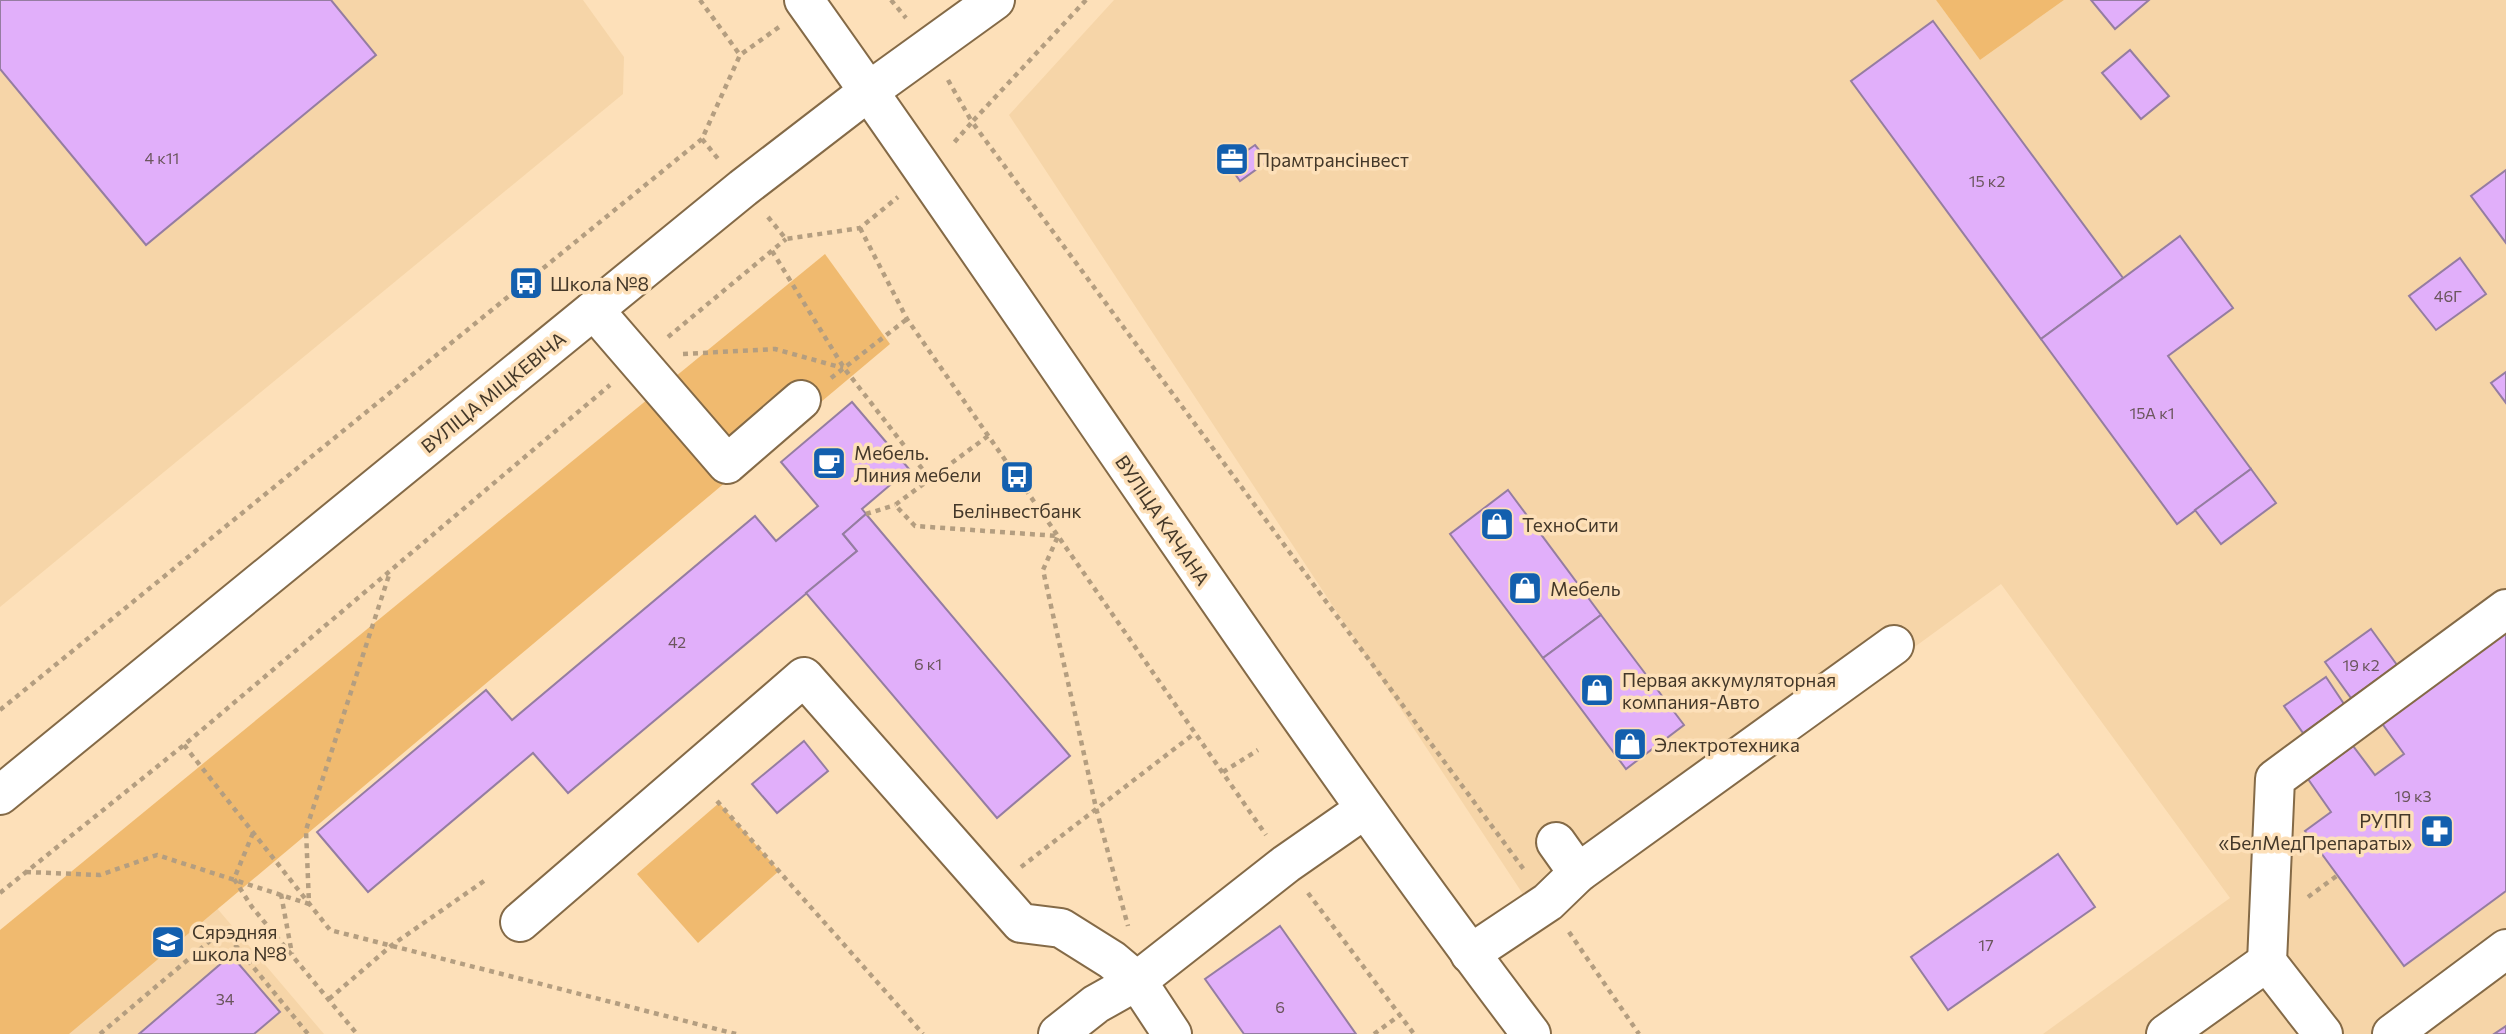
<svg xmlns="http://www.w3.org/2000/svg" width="2506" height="1034" font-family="Commissioner,sans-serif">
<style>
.built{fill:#f6d5a8}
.green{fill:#f0ba6f}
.building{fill:#e1affa;stroke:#957da1;stroke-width:2}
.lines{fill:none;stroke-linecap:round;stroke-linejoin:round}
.minor-casing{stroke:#846a47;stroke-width:42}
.major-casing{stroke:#846a47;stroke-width:42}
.path{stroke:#b49e80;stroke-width:4.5;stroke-dasharray:5 5;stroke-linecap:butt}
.minor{stroke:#fff;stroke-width:38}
.major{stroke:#fff;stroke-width:38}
.labels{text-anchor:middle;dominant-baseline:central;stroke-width:7;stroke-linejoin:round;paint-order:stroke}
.number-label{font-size:16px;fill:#6b565d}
.poi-label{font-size:19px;fill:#443829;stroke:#fde0b9;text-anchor:start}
.street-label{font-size:19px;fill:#443829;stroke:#fde0b9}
</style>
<rect width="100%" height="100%" fill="#fde0b9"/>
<!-- built -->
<g class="built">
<polygon points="0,0 583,0 624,57 623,94 0,607"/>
<polygon points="1114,0 1936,0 1980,60 2064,0 2506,0 2506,1034 2043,1034 2230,898 2001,584 1540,920 1009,115"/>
<polygon points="181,866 324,1034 0,1034 0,1019"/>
</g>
<!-- green -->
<g class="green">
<polygon points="1936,0 2064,0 1980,60"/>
<polygon points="825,254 890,344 69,1034 0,1034 0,930"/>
<polygon points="719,803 779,871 698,943 637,874"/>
</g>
<!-- building -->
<g class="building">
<polygon points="0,0 331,0 376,55 146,245 0,69"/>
<polygon points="2091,0 2149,0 2115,29"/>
<polygon points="1933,21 2123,278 2041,339 1851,81"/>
<polygon points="2130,50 2169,96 2141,119 2102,73"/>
<polygon points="1255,145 1268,161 1240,181 1228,164"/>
<polygon points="2506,170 2506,243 2471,196"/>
<polygon points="2180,236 2233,308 2168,356 2251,469 2177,524 2041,339"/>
<polygon points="2460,258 2486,294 2436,330 2409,296"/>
<polygon points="2506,372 2506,403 2491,383"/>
<polygon points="852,402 909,469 862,509 866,514 843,534 857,551 568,793 533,753 368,892 317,832 486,690 512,720 755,516 776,541 818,506 781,462"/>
<polygon points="2251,469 2276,503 2221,544 2195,510"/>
<polygon points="1508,490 1601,615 1543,658 1450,534"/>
<polygon points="866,514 1070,756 997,818 806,593 857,551 843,534"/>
<polygon points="1601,615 1684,725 1626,769 1543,658"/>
<polygon points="2371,629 2397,665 2351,698 2325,662"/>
<polygon points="2506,631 2506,891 2404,966 2305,831 2331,812 2308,779 2353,746 2375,775 2404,754 2381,722"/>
<polygon points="2326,677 2344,704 2303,733 2284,706"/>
<polygon points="804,741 828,771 777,813 752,784"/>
<polygon points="2058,854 2095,907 1948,1010 1911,957"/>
<polygon points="1280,926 1356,1034 1244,1034 1205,979"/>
<polygon points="231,955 280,1012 254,1034 139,1034"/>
<polygon points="2506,1026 2506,1034 2494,1034"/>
</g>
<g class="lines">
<!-- minor casing -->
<g class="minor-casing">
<g id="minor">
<polyline points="869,91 995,0"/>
<polyline points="594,310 727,464 801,400"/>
<polyline points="1556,842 1578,873"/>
<polyline points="520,922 804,677 1021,923 1061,928 1112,960 1137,981 1096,1004 1058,1034"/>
<polyline points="1470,954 1548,902 1578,873 1894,645"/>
<polyline points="1172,1034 1137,981 1286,864 1365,809"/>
<polyline points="2166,1034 2267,962"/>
<polyline points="2323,1034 2267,962 2275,779 2506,609"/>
<polyline points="2392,1034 2506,949"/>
</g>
</g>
<!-- major casing -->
<g class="major-casing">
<g id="major">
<path d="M804 0C1049 343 1276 698 1531 1034"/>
<polyline points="0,795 743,188 869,91"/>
</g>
</g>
<!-- path -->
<g class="path">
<polyline points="700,0 740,55"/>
<polyline points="891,0 906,18"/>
<polyline points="1086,0 972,122 1525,871"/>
<polyline points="948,80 972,122 952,145"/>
<polyline points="702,139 719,160"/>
<polyline points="768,217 786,239 860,228 898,197"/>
<polyline points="860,228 907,319 1266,835"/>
<polyline points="772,251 844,368 930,479"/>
<polyline points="668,337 786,239"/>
<polyline points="683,354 775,349 843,368"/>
<polyline points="831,378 907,319"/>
<polyline points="988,436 895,505 915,526 1058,536 1043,570 1096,808 1128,926"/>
<polyline points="866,514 895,505"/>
<polyline points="0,710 702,139 740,55 779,27"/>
<polyline points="184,745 330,930 736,1034"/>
<polyline points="1223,772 1258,750"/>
<polyline points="717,801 923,1034"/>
<polyline points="253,833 234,879 252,907 357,1034"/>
<polyline points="1021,867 1195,733"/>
<polyline points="26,872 100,875 157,855 309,904 306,830 390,572"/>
<polyline points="0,893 184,745 610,385"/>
<polyline points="1308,893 1414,1034"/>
<polyline points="281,894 292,954"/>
<polyline points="2308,897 2338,875"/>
<polyline points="1569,932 1639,1034"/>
<polyline points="329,999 392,945 484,881"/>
<polyline points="100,1034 223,930 308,1034"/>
<polyline points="1374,1034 1400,1015"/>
</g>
<!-- minor -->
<use href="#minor" class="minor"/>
<!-- major -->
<use href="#major" class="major"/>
</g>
<!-- icons -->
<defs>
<g id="office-square" transform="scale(1.75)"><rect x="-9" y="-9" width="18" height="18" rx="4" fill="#135fae" stroke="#fde0b9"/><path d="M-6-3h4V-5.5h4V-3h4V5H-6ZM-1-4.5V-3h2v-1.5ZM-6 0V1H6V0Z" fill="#fff"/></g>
<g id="bus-square" transform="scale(1.75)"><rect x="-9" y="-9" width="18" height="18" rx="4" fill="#135fae" stroke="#fde0b9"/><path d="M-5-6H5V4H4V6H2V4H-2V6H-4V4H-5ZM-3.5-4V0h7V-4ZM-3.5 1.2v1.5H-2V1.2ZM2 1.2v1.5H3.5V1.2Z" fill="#fff"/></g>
<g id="cafe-square" transform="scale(1.75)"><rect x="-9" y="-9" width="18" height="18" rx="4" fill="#135fae" stroke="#fde0b9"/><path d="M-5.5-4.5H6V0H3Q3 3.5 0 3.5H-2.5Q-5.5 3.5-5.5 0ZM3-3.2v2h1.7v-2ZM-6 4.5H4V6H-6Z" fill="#fff"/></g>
<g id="shop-square" transform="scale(1.75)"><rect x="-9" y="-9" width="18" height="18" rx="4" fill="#135fae" stroke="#fde0b9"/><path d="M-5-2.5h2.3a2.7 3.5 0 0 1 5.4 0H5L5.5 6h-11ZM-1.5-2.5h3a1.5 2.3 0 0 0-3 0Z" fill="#fff"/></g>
<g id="pharmacy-square" transform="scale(1.75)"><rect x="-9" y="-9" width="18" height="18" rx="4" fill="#135fae" stroke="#fde0b9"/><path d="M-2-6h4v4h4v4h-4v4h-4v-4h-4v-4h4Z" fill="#fff"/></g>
<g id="school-square" transform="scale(1.75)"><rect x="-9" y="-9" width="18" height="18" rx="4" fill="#135fae" stroke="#fde0b9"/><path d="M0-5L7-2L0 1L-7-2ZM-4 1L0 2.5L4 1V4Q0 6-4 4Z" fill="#fff"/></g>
</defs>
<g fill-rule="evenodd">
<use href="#office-square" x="1232" y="159"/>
<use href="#bus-square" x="526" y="283"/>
<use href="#cafe-square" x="829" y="463"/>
<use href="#bus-square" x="1017" y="477"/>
<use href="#shop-square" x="1497" y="524"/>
<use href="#shop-square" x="1525" y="588"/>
<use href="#shop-square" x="1597" y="690"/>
<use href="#shop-square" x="1630" y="744"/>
<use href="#pharmacy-square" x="2437" y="831"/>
<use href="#school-square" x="168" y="942"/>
</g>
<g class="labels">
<!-- number labels -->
<g class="number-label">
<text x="162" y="157">4 к11</text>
<text x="1987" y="180">15 к2</text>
<text x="2448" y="295">46Г</text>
<text x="2152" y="412">15А к1</text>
<text x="677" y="641">42</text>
<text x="928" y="663">6 к1</text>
<text x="2361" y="664">19 к2</text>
<text x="2413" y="795">19 к3</text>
<text x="1986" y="944">17</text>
<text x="225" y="998">34</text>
<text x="1280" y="1006">6</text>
</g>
<!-- poi labels -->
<g class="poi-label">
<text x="1256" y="159">Прамтрансінвест</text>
<text x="550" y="283">Школа №8</text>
<text x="854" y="452">Мебель.<tspan x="854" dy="22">Линия мебели</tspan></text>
<text x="1017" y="510" text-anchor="middle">Белінвестбанк</text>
<text x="1522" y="524">ТехноСити</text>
<text x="1550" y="588">Мебель</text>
<text x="1622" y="679">Первая аккумуляторная<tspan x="1622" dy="22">компания-Авто</tspan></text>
<text x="1654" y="744">Электротехника</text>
<text x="2412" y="820" text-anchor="end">РУПП<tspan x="2412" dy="22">«БелМедПрепараты»</tspan></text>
<text x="192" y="931">Сярэдняя<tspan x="192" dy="22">школа №8</tspan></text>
</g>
<!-- street labels -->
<g class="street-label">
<text transform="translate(493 392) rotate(-39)">ВУЛІЦА МІЦКЕВІЧА</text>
<text transform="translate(1163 520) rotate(56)">ВУЛІЦА КАЧАНА</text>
</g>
</g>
</svg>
